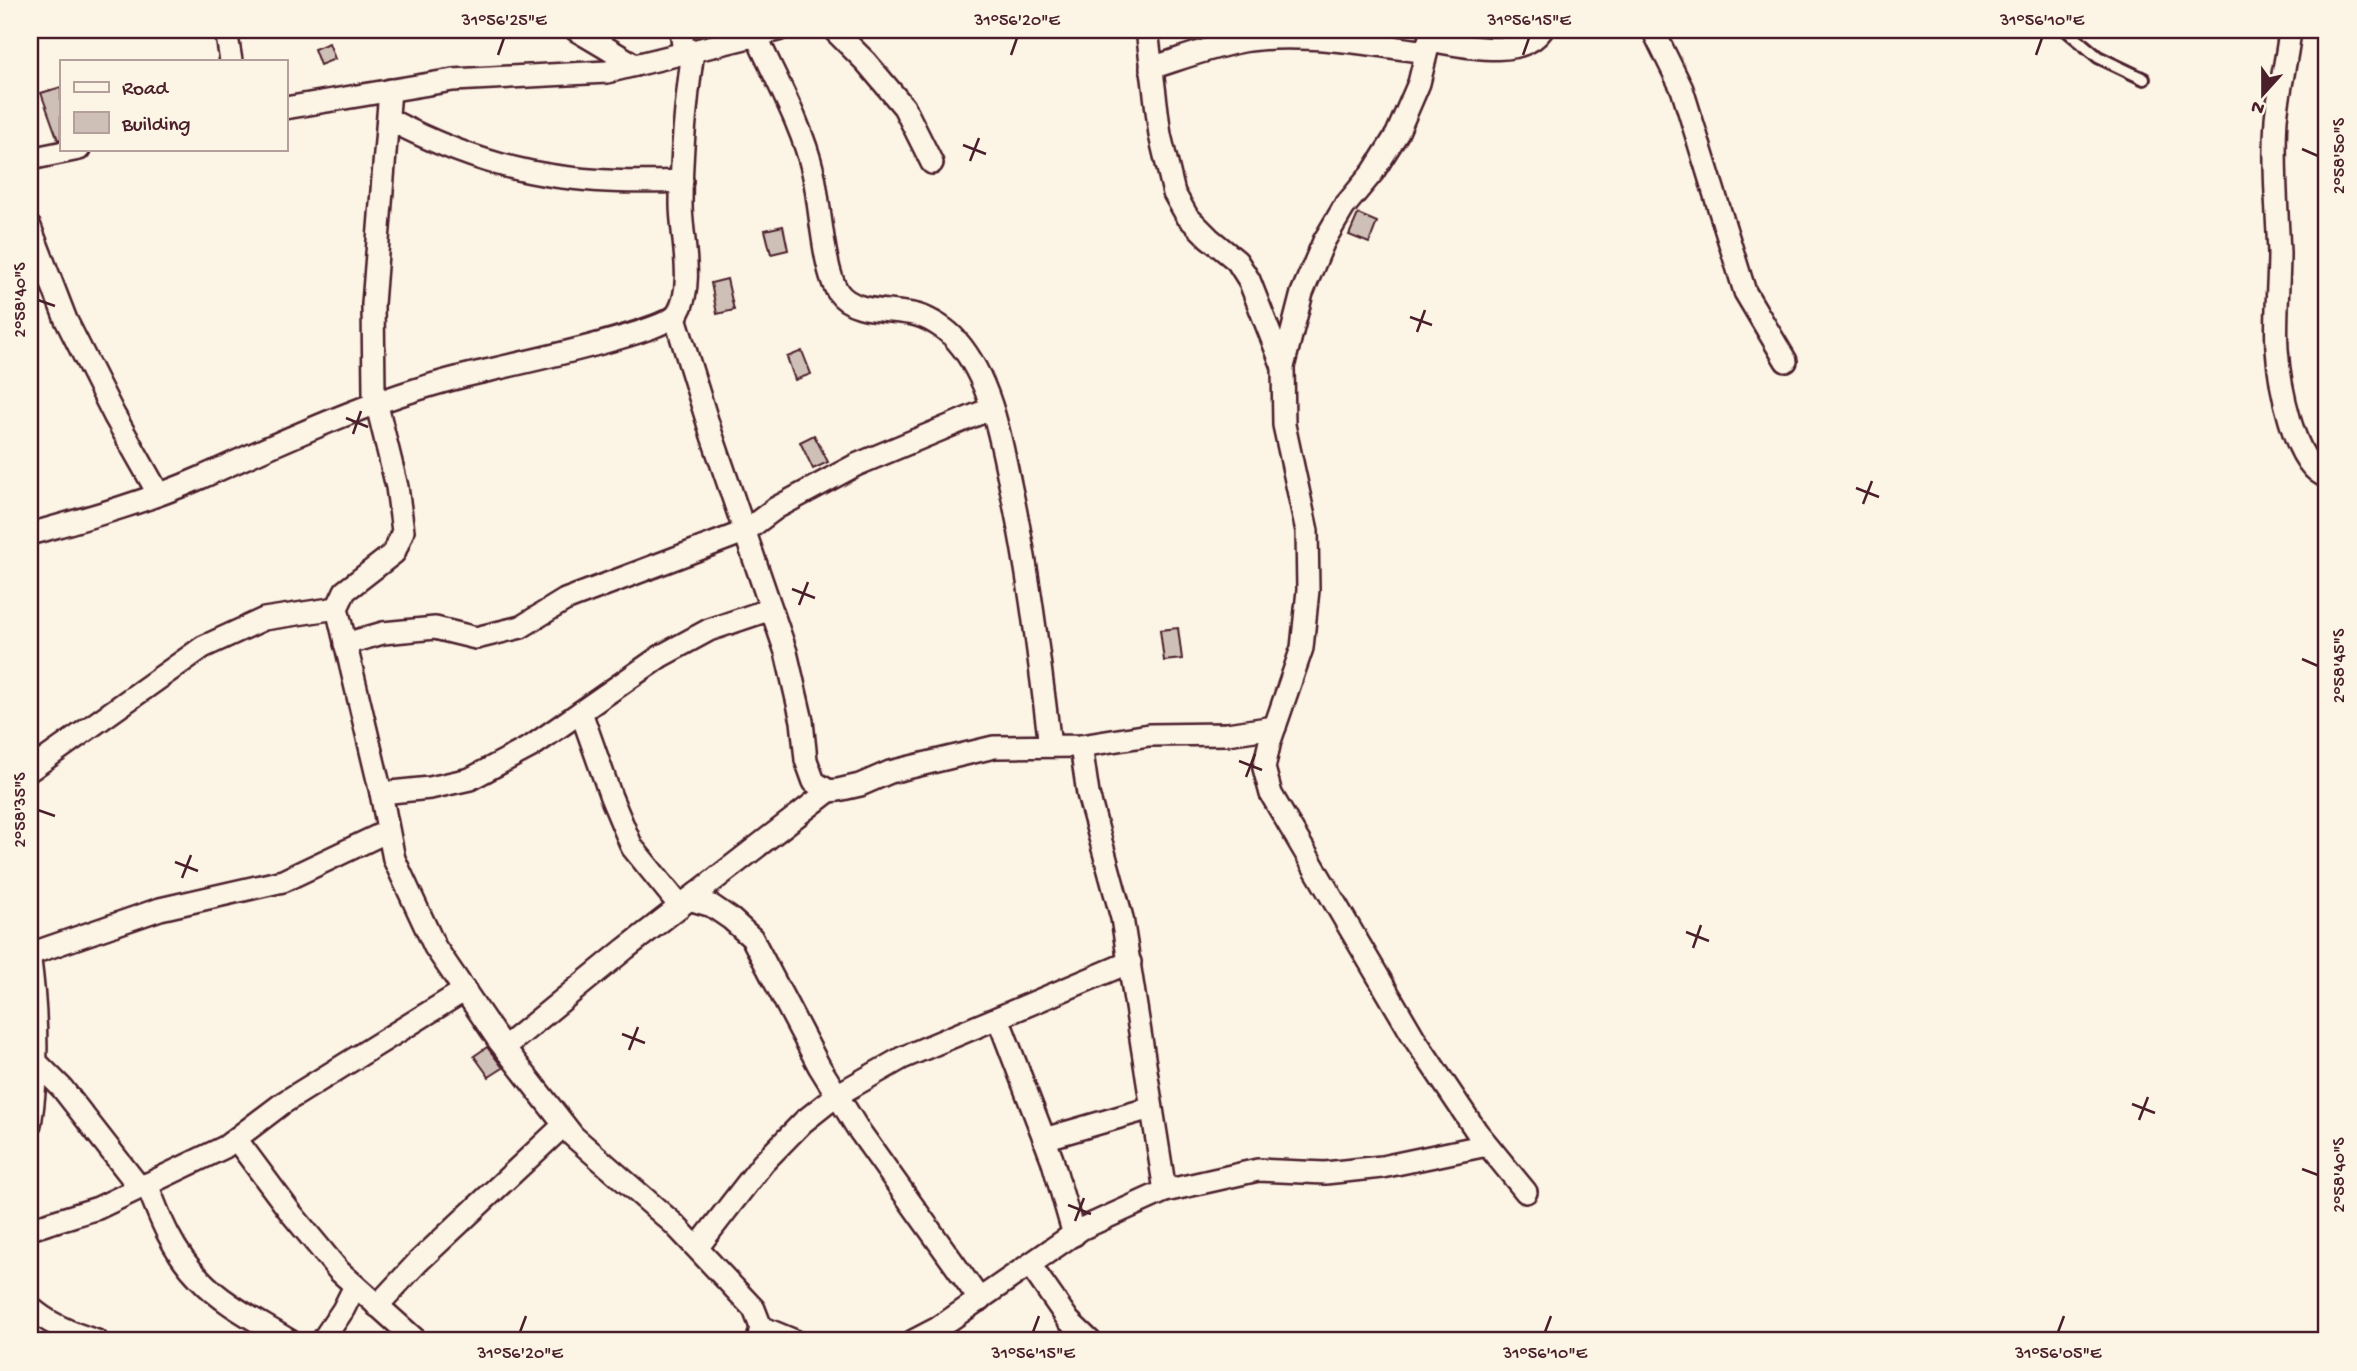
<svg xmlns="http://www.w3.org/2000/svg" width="2357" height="1371" font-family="'Gochi Hand',sans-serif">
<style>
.building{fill:#cfc0b7;stroke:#4a1f2b;stroke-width:2}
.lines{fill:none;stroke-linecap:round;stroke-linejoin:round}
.lane-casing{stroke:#4a1f2b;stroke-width:16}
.street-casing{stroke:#4a1f2b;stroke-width:26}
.lane{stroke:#fcf5e5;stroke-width:10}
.street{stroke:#fcf5e5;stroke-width:21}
.ticks{fill:none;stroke:#4a1f2b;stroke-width:2.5}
.neatline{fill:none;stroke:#4a1f2b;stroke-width:2.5}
.ticks-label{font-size:18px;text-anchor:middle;fill:#4a1f2b}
</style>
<rect width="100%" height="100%" fill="#fcf5e5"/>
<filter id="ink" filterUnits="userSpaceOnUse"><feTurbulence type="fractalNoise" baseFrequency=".0143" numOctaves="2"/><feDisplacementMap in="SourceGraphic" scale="14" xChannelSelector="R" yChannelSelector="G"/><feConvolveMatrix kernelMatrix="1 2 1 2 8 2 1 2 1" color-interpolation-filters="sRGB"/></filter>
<g filter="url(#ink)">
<!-- building -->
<g class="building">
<polygon points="329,43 335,59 320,65 314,49"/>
<polygon points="61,87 61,139 58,140 41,93"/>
<polygon points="1358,214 1377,222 1369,243 1349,235"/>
<polygon points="783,226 788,250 771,254 765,230"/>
<polygon points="727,279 734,310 717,314 711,283"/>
<polygon points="802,351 811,374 795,380 787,357"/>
<polygon points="814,435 828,462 813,469 800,442"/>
<polygon points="1178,628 1182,659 1164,661 1160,630"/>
<polygon points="487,1047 503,1068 489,1077 474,1056"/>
</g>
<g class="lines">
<!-- lane casing -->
<g class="lane-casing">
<polyline id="lane" points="2066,30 2098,57 2144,79"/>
</g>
<!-- street casing -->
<g class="street-casing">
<g id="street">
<polyline points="226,30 231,61"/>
<polyline points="576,30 635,65"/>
<polyline points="681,30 684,53"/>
<polyline points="834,30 866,62 904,107 932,163"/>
<polyline points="1147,30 1160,135 1174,193 1187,216 1209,238 1237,261 1249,280 1283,367"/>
<polyline points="1432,30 1419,83 1397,134 1373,172 1344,207 1324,241 1302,293 1283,367 1284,425 1307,531 1308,590 1302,648 1270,741 1264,768 1271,794 1416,1041 1477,1132 1526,1192"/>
<polyline points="1653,30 1682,89 1745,292 1786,361"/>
<path d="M2290 30C2287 60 2279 89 2276 119 2273 163 2277 209 2279 253 2279 284 2275 317 2277 349 2279 380 2293 467 2327 477"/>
<path d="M756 35C776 80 802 125 813 172 820 201 823 270 838 292 854 315 893 308 917 315 931 319 948 330 957 341 990 379 1000 435 1010 484 1029 570 1039 658 1050 746"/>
<path d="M1429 40C1461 45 1520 61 1542 30"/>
<path d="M1151 68C1183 58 1216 45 1249 40 1305 33 1371 44 1426 52"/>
<polyline points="390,90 373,304 374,393 397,487 403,531 394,553 345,591 337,608 381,793 394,859 435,947 499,1041 573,1136 674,1224 754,1309 761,1327 758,1341"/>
<polyline points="285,108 453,80 607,72 778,30"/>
<path d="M388 119C489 172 568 186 682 181"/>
<polyline points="30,159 79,149"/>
<polyline points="30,227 66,320 114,415 158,493"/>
<polyline points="675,317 711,433 786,652 802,721 806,760 814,782 829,791 838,790 860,785 890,772 994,747 1081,746 1149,735 1227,734 1275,727"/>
<path d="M30 534C87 518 146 502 200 478 290 438 380 395 477 373 507 366 666 332 678 313 695 285 681 236 681 204 681 152 686 102 693 51"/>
<polyline points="345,644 383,633 435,628 476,638 521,627 565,600 744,532 776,508 856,465 990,409"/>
<polyline points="581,712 611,797 632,847 680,906"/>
<polyline points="1081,746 1088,794 1122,918 1165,1191"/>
<polyline points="30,770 203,647 264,619 337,608"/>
<polyline points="381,793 430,788 470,779 532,746 661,656 709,630 771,609"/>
<polyline points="689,899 712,906 731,919 752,938 819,1066 858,1129 980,1300"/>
<polyline points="30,954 160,909 283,881 388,831"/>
<path d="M30 960C37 1015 39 1070 30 1125"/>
<polyline points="998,1018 1052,1159 1074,1235"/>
<polyline points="505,1047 625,949 829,791"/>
<polyline points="36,1062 62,1088 140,1188"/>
<polyline points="236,1139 291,1213 339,1271 417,1341"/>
<polyline points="1044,1139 1151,1108"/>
<path d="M147 1184C160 1219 173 1252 200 1279 224 1305 260 1322 290 1341"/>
<polyline points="30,1229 98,1208 225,1147 283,1103 465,990"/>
<polyline points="697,1248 763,1163 803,1122 837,1095 902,1058 1130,962"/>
<polyline points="1030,1265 1069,1321 1090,1341"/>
<polyline points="377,1306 418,1262 564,1125"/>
<path d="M30 1307C48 1324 73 1334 97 1341"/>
<polyline points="761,1327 795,1341"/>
<polyline points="322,1341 343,1310 355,1286"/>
<polyline points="913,1341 938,1328 1081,1229 1165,1191 1258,1170 1325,1173 1382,1167 1487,1145"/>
</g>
</g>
<!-- lane -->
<use href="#lane" class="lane"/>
<!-- street -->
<use href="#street" class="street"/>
</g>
</g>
<!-- ticks -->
<path class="ticks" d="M498 55 504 38M1011 55 1017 38M1523 55 1529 38M2036 55 2042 38M963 145 986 154M2302 149 2318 156M970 161 979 138M38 300 55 306M1410 317 1432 325M1417 332 1425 310M346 418 368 427M353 434 361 411M1856 488 1879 497M1863 504 1872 481M792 589 815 598M799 605 808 582M2302 659 2318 666M1239 761 1262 770M1246 777 1255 754M38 810 55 816M175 862 198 871M182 878 191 855M1686 932 1709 941M1693 948 1701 925M622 1034 645 1043M629 1050 638 1027M2132 1104 2155 1113M2139 1120 2148 1097M2302 1169 2318 1175M1068 1205 1091 1214M1075 1221 1084 1198M520 1332 526 1316M1033 1332 1039 1316M1545 1332 1551 1316M2058 1332 2064 1316"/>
<!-- margin -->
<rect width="2357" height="1371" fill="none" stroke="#fcf5e5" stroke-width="77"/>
<!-- legend -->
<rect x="60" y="60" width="228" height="91" fill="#fcf5e5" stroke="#b59f9b" stroke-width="2"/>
<rect x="74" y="82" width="35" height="10" fill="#fcf5e5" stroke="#b59f9b" stroke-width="2"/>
<text x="122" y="94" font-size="21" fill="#4a1f2b">Road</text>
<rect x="74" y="112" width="35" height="21" fill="#cfc0b7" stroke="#b59f9b" stroke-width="2"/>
<text x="122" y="130" font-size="21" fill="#4a1f2b">Building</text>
<!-- north arrow -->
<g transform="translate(2263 94) rotate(201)" stroke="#fcf5e5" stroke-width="5" paint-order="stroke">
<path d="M0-5L12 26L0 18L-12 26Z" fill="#4a1f2b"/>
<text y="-10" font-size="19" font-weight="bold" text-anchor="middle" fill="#4a1f2b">N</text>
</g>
<rect x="38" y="38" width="2280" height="1294" class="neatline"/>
<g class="ticks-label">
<text x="504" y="25">31°56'25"E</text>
<text x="1017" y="25">31°56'20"E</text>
<text x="1529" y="25">31°56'15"E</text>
<text x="2042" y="25">31°56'10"E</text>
<text transform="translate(2338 156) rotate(-90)" y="6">2°58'50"S</text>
<text transform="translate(19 300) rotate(-90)" y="6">2°58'40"S</text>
<text transform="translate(2338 666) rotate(-90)" y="6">2°58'45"S</text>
<text transform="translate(19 810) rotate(-90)" y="6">2°58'35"S</text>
<text transform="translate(2338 1175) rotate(-90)" y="6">2°58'40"S</text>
<text x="520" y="1358">31°56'20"E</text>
<text x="1033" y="1358">31°56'15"E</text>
<text x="1545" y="1358">31°56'10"E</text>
<text x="2058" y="1358">31°56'05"E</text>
</g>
</svg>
